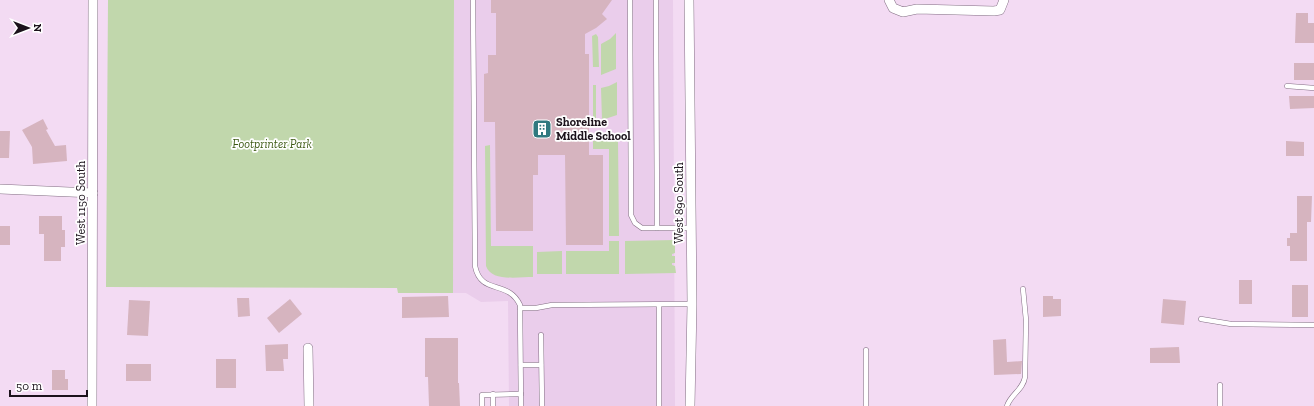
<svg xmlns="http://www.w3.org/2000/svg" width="1314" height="406" font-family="'Zilla Slab',serif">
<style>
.built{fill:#eacdeb}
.green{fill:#c1d7ac}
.building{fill:#d6b4bf}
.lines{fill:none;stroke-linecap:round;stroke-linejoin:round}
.lane-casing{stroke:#826d83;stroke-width:5.5}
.street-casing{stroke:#826d83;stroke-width:10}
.lane{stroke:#fff;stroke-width:4.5}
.street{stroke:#fff;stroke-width:9}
.labels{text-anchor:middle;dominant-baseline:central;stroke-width:3.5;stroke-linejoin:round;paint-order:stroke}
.poi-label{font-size:12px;font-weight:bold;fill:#1b121b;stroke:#fff;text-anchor:start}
.park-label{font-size:12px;font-style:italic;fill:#3b5812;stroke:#fff}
.street-label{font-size:12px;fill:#1b121b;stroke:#fff}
</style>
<rect width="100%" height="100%" fill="#f3dbf3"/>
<!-- built -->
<polygon class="built" points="454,0 673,0 675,406 509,406 508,301 481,302 466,293 453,293"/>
<!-- green -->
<g class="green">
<polygon points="108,0 454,0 453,293 398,293 397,288 106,287"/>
<polygon points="616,33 616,69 601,75 601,44 610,39"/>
<polygon points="596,34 598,37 599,67 593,67 592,36"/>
<polygon points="617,82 617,115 602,120 601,88 609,86"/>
<rect x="593" y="85" width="3" height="41"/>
<polygon points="593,141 618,141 619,236 609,236 609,149 593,149"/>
<path d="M490 145 491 246H533V277C519 277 491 282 486 266L485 146Z"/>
<polygon points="675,240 675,253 672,254 672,256 675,256 675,263 672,263 672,265 675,266 676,273 625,274 625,241"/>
<polygon points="609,241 619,241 619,274 566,274 566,251 609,251"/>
<polygon points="562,251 562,274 537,274 537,252"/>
</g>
<!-- building -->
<g class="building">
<polygon points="491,0 612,0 602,14 607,19 596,28 585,34 585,54 589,54 589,155 603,155 603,245 566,245 565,155 538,155 538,175 533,175 533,231 496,231 495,122 484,122 484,74 488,73 488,55 496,55 496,13 491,13"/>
<polygon points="1296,13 1308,13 1308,23 1314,23 1314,43 1295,43"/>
<rect x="1294" y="63" width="20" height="17"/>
<polygon points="1289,96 1314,96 1314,108 1290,109"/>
<polygon points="43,119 48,129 46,130 55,146 66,145 67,161 33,164 32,147 22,130"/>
<polygon points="0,131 10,131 9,158 0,158"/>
<polygon points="1286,141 1304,142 1304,156 1286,156"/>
<polygon points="1297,196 1312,196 1311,222 1307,222 1307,261 1290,261 1290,246 1287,246 1287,238 1290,238 1290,233 1297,233"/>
<polygon points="39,216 62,216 62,230 65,230 65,247 61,247 61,261 44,261 44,234 39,234"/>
<rect x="0" y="226" width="10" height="19"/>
<rect x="1239" y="280" width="13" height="24"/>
<rect x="1292" y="285" width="16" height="32"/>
<polygon points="448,296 449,317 402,318 402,297"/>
<polygon points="1043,296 1053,296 1053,299 1061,299 1061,316 1043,317"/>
<polygon points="237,298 249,298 250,316 238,317"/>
<polygon points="290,299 302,314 279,333 267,318"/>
<polygon points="1163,299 1186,301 1184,325 1161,323"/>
<polygon points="129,300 150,301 148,336 127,335"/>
<polygon points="425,338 458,338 458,383 459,383 460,406 429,406 428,377 425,377"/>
<polygon points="1006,339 1007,362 1022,361 1021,374 994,375 993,340"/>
<polygon points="288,344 288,359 283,359 284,371 266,371 265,345"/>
<polygon points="1179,347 1180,363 1150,363 1150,348"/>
<rect x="216" y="359" width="20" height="29"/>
<rect x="126" y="364" width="25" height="17"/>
<polygon points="52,370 65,370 65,379 68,379 68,390 52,390"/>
</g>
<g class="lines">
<!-- lane casing -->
<g class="lane-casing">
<g id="lane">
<path d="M473 0 475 266C481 296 508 279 520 305L521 406"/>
<polyline points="630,0 631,215 635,223 642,228 691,228"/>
<polyline points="656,0 657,228"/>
<polyline points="1287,86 1314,88"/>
<polyline points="520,308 536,308 552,305 692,304"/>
<polyline points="1201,319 1231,324 1314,325"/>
<polyline points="541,335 542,406"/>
<polyline points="866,350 866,406"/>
<polyline points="521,365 541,365"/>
<polyline points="1220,385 1220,406"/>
<polyline points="482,406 482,395 521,394"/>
<polyline points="493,406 493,394"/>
<polyline points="659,406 659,305"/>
<path d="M1007 406C1011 394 1023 390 1025 377L1026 320 1023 289"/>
</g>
</g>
<!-- street casing -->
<g class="street-casing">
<g id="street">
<polyline points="689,0 692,304 690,406"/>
<polyline points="889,0 893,8 903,12 917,9 994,11 1000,10 1004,0"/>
<polyline points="0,189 93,193"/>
<polyline points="308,348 309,406"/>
<polyline points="92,406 93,0"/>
</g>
</g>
<!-- lane -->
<use href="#lane" class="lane"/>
<!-- street -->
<use href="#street" class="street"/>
</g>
<!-- icons -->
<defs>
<g id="building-square" transform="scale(1)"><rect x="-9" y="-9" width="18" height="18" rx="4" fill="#30797f" stroke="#fff"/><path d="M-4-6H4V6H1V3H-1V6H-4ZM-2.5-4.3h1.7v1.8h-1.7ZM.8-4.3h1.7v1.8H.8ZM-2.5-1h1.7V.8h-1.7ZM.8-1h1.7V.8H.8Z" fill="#fff"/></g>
</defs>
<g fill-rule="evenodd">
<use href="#building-square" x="542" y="129"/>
</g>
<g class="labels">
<!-- poi labels -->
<g class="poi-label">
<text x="556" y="122">Shoreline<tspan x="556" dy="14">Middle School</tspan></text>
</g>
<!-- park labels -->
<g class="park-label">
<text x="272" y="144">Footprinter Park</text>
</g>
<!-- street labels -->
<g class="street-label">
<text transform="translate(81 203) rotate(-90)">West 1150 South</text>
<text transform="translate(679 203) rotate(-90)">West 890 South</text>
</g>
</g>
<!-- north arrow -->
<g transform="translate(28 28) rotate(90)" stroke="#ffffff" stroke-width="3" paint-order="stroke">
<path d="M0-3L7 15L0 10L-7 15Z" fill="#1b121b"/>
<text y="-6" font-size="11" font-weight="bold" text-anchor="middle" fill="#1b121b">N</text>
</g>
<!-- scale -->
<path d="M10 390v6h77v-6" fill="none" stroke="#1b121b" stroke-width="2"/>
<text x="16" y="390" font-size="12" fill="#1b121b" stroke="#ffffff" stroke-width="3" paint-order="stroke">50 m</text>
</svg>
